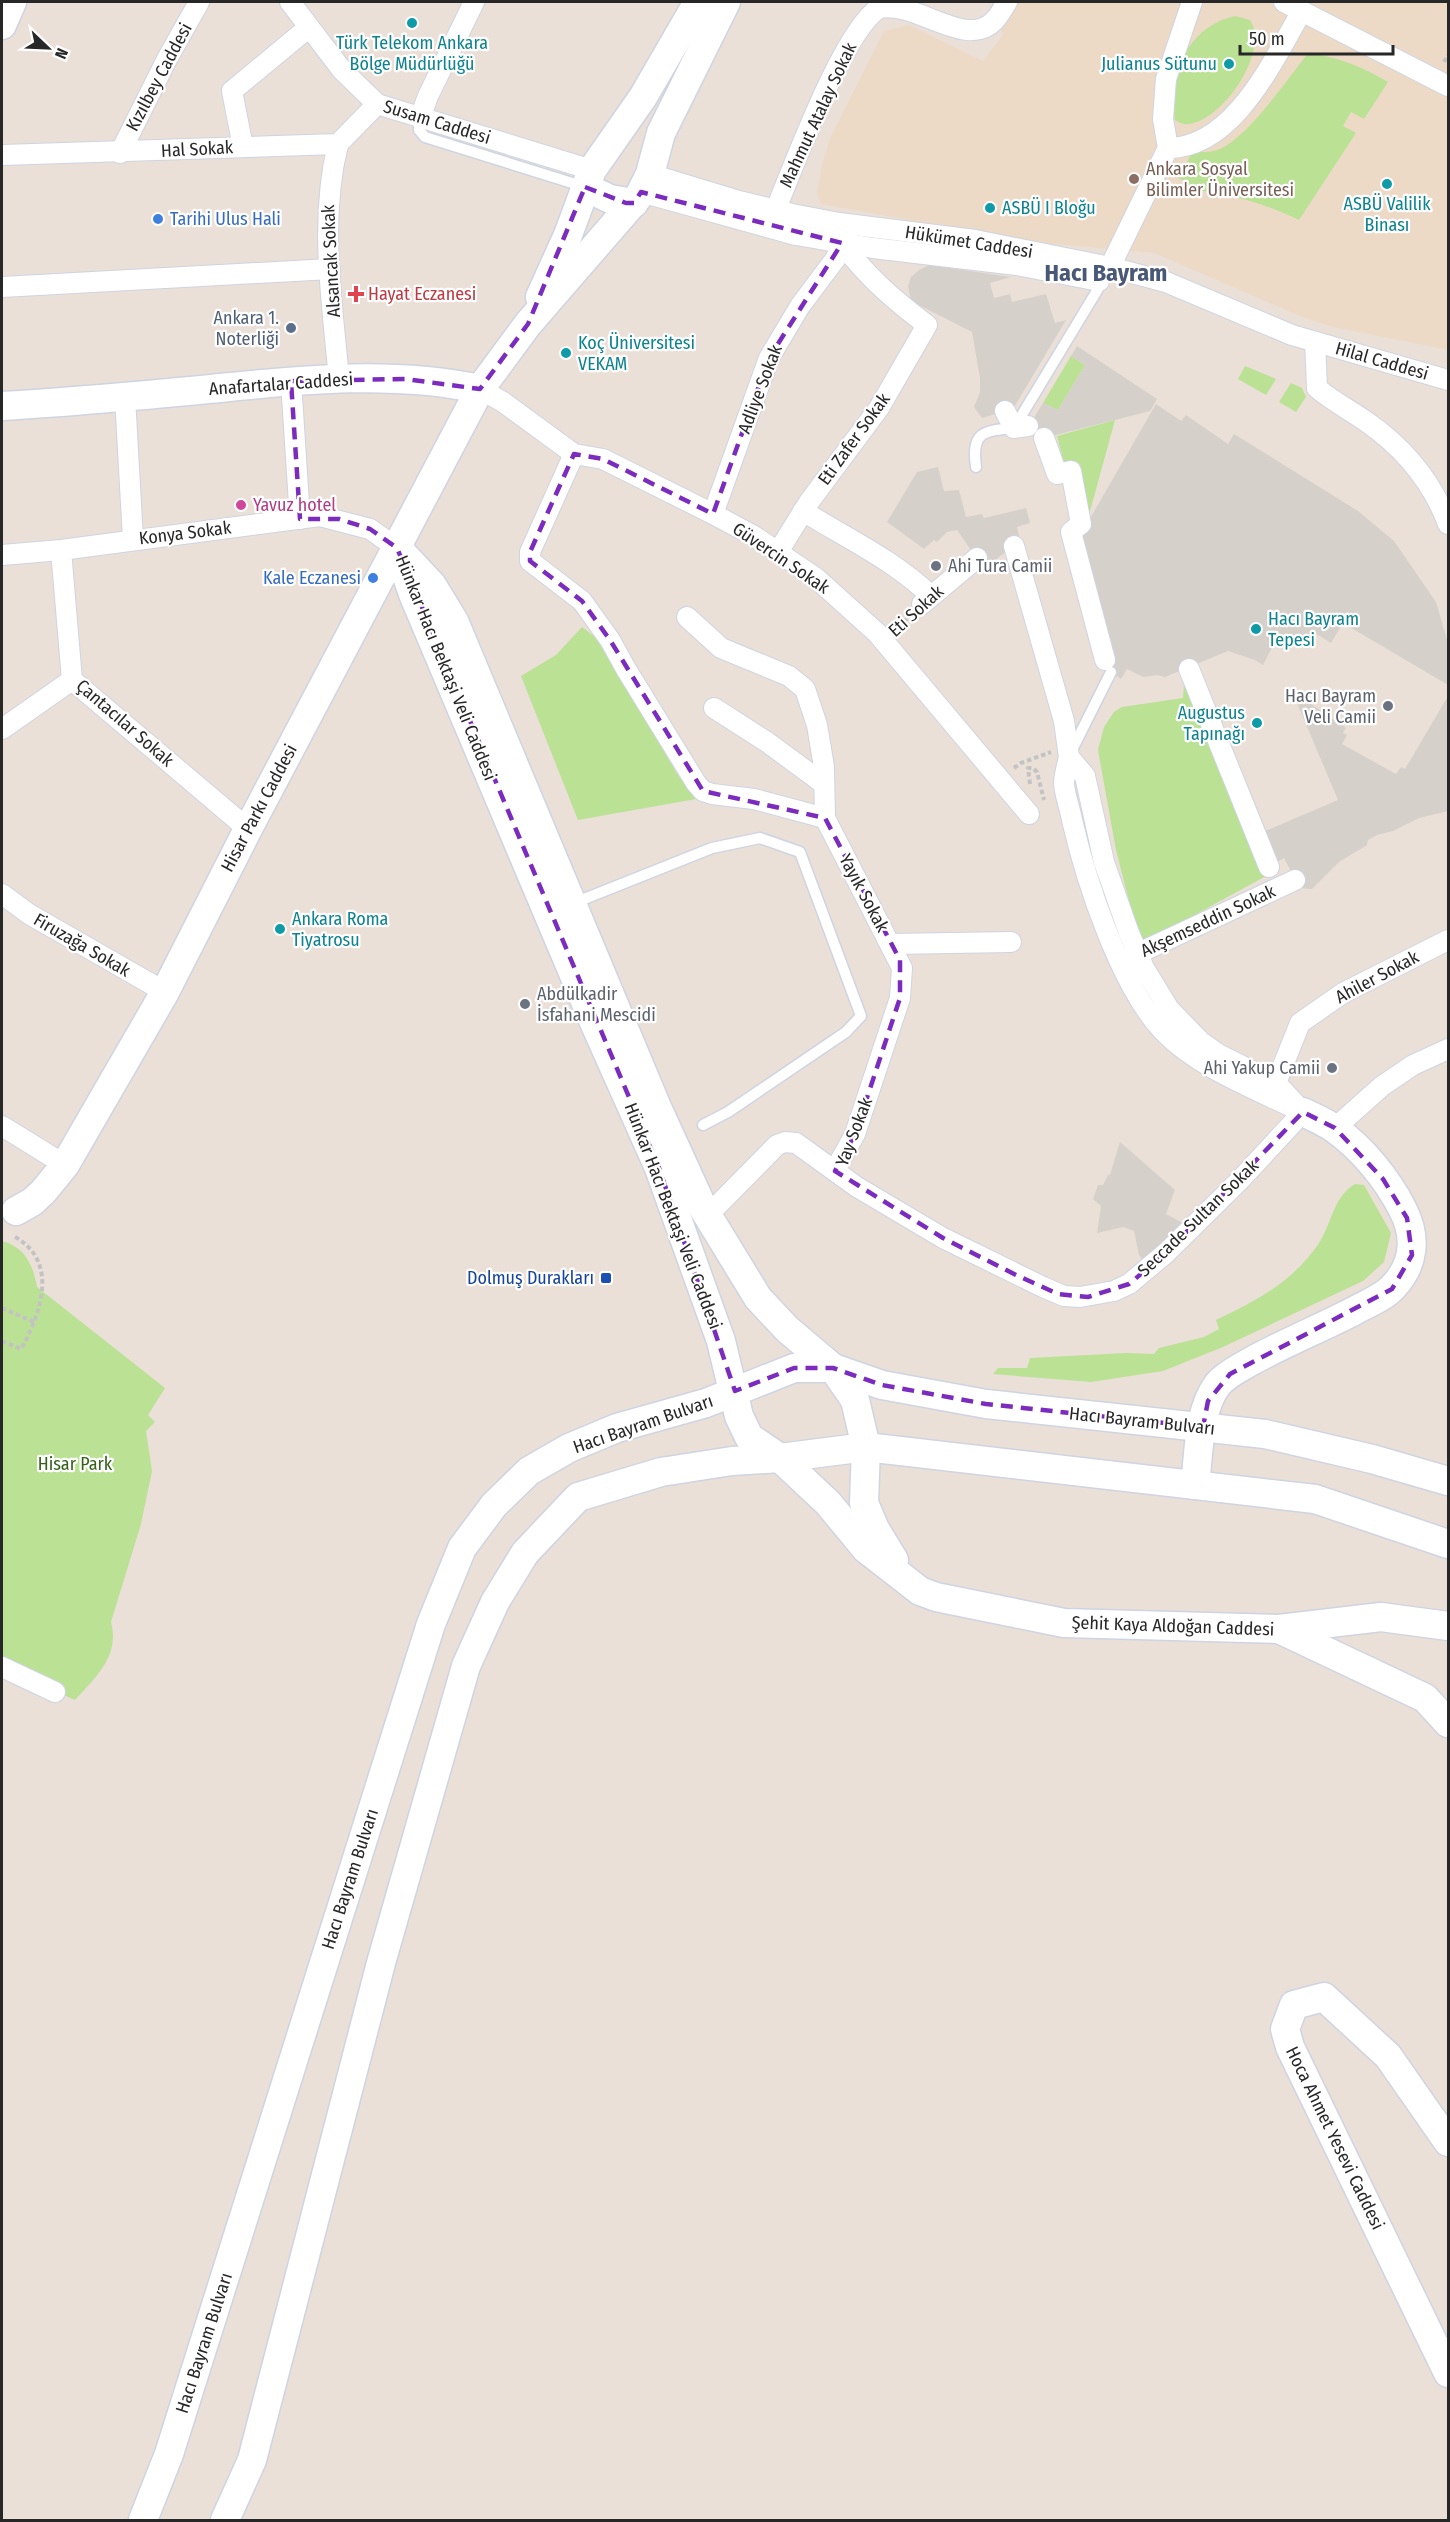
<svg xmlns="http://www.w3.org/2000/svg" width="1450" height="2522" font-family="'Fira Sans Condensed',sans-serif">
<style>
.education{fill:#ecdac7}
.green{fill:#bae194}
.plaza{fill:#d6d0cb}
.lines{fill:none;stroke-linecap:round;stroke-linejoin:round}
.lane-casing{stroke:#ced4e1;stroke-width:13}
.street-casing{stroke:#ced4e1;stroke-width:22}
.secondary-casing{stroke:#ced4e1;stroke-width:31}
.path{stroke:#c3c3c3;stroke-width:4;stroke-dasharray:4.5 3;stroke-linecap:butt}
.lane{stroke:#fff;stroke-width:10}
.street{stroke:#fff;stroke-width:20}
.secondary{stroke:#fff;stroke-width:28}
.marked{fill:none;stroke:#7b2cbf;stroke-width:4.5;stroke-dasharray:12 8;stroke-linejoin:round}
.culture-dot{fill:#0f9aa8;stroke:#fff;stroke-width:2}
.education-dot{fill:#8d6e63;stroke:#fff;stroke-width:2}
.shop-dot{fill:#3f7fe0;stroke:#fff;stroke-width:2}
.health-dot{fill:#e0444e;stroke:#fff;stroke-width:2}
.service-dot{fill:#5c6f8a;stroke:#fff;stroke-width:2}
.hotel-dot{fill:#d1479c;stroke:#fff;stroke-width:2}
.worship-dot{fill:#6b7280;stroke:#fff;stroke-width:2}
.transit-dot{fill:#1a4fb4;stroke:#fff;stroke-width:2}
.labels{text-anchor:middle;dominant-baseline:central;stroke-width:4.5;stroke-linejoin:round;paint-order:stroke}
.culture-label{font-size:18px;fill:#0d838f;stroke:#fff;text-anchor:start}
.street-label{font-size:18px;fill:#272727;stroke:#fff}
.education-label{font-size:18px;fill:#785e54;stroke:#fff;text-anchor:start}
.shop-label{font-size:18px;fill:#366cbe;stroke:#fff;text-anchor:start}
.health-label{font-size:18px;fill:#be3a42;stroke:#fff;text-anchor:start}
.service-label{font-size:18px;fill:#4e5e75;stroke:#fff;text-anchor:end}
.hotel-label{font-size:18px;fill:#b23c85;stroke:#fff;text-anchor:start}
.worship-label{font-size:18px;fill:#5b616d;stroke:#fff;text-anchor:start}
.transit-label{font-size:18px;fill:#164399;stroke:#fff;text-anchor:end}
.park-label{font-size:18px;fill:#346219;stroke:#fff}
.district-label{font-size:24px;font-weight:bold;fill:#495877;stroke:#fff}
</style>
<rect width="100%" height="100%" fill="#eae0d8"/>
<!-- education -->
<polygon class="education" points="1018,2 1448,2 1448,350 1329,326 1302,317 1154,253 1029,242 821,204 817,194 822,164 831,136 884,31 909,25 983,61 1003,35 999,22 1012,11"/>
<!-- green -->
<g class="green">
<path d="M1235 16 1250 20C1274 57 1204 144 1175 120 1167 75 1188 26 1235 16Z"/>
<path d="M1312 54C1339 57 1365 68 1388 82L1364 119 1351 112 1343 126 1356 133 1299 220C1259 201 1228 193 1185 189L1188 181 1179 179 1192 152C1202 152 1211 153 1220 149 1249 136 1285 82 1306 56Z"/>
<polygon points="1071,356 1085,365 1058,410 1043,403"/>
<polygon points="1245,366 1276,379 1266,395 1238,379"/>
<polygon points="1291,383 1302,388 1306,397 1296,412 1279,402"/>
<polygon points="1115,420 1089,515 1065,467 1057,436"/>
<polygon points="582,627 599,640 676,772 696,799 578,820 521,676 556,655"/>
<polygon points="1185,672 1266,876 1147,941 1138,936 1116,850 1098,750 1104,727 1114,712 1122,707 1183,698"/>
<path d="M1355 1184 1364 1185 1391 1233 1384 1262 1363 1281 1223 1347 1163 1371 1091 1382 993 1374 998 1368H1027L1030 1358 1126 1353 1154 1354 1159 1348 1204 1337 1219 1329 1216 1320C1257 1300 1293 1282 1319 1243 1332 1223 1333 1197 1355 1184Z"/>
<path d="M2 1241C25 1247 33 1265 37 1287L165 1388 148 1415 155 1422 146 1431 152 1471 141 1524 111 1622C120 1656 96 1677 75 1700L2 1667Z"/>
</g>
<!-- plaza -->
<g class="plaza">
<polygon points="929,265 1011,277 990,283 994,298 1010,294 1012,302 1046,294 1055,323 1066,320 1013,409 982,418 974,407 980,392 980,378 972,332 911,301 908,286 911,277 919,270"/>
<polygon points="1077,346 1157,399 1150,411 1044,438 1038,431 1024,434 1043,403 1058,410 1085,365 1071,356"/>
<polygon points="1156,404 1181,421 1186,415 1228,444 1234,434 1358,511 1394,541 1436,602 1448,643 1448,685 1343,623 1331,643 1315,633 1307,649 1279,634 1263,665 1255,660 1228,651 1165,677 1157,675 1143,677 1127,669 1121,679 1102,666 1077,541"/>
<polygon points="938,467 944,491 959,490 966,517 982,514 984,518 1026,508 1030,523 1017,527 1020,539 1014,546 995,560 980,563 957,530 947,532 937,542 934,540 924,549 887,522 917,472"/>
<polygon points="1292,691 1346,728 1343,733 1347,735 1342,744 1396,774 1401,767 1405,769 1448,696 1448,811 1419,818 1393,831 1377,835 1368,840 1367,845 1339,862 1312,889 1300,888 1284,858 1269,867 1263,832 1338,800"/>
<polygon points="1120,1142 1175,1190 1166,1214 1192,1228 1149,1267 1139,1255 1134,1231 1123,1227 1097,1233 1101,1206 1093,1199 1098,1185 1103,1185 1108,1175 1110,1175"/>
</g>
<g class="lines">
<!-- lane casing -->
<g class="lane-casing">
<g id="lane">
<polyline points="420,118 419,130 425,137 585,187"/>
<path d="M976 467C971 431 984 431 1014 428L1098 289 1099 281"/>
<polyline points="1070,754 1111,672"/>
<polyline points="574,903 712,848 760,838 800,852 861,1016 846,1032 728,1112 703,1125"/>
</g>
</g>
<!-- street casing -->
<g class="street-casing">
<g id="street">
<polyline points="290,2 342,70 377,104 592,170"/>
<polyline points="1284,2 1448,86"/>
<polyline points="420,118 428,96 474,2"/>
<path d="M338 144C319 221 332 301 339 379"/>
<polyline points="243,147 232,91 308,28"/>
<path d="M1168 148C1234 148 1273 60 1302 11"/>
<polyline points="120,153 167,59 199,2"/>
<polyline points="2,155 338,144 377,104"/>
<polyline points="650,174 739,201 792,214 839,223 975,240 1110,267 1166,282 1292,335 1448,380"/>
<polyline points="641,192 796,235 873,248 1017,265 1099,281"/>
<path d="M775 211C794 166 843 31 879 8 916 0 966 50 994 21 999 16 1003 8 1007 2"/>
<polyline points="1110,267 1168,148 1163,119 1166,79 1192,2"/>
<polyline points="2,287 330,269"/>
<path d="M1315 342 1317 388C1332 401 1350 410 1367 422 1404 448 1432 481 1448 524"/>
<polyline points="291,381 300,519"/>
<polyline points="480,389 503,402 574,454 603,459 713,514 754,536 816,578 877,633 1029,814"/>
<polyline points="125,397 133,539"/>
<polyline points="1005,411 1014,428 1028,426"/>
<polyline points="1044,438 1057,474 1071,471 1081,524 1071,532 1105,660"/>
<polyline points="574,454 530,552 530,561 582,601 610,640 626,669 696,783 703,791 712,794 754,799 825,818"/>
<path d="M803 511C846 538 894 560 931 596"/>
<polyline points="713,514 769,358 800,306 836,258 842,243"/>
<polyline points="1014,546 1064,721 1069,757 1085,776 1104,862 1129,933 1144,968 1169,1009 1201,1042 1218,1054 1276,1083 1303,1112"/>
<polyline points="61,550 72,680 248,829"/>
<path d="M778 552 809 502 879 408 927 325C894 300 866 276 842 243"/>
<polyline points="2,555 61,550 320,516 370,529 397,548"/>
<polyline points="922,604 977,558"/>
<polyline points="687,617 721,648 789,676 805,689 817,725 824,767 825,818 902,968 900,998 855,1134 835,1170"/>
<polyline points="1189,669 1269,867"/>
<polyline points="714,708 767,742 824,784"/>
<polyline points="2,729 72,680"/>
<path d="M1069 757C1067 765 1064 776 1064 784 1065 796 1070 808 1072 820 1086 881 1120 985 1163 1031 1195 1065 1250 1087 1292 1107"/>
<polyline points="2,894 29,914 165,992"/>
<polyline points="891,944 1011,942"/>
<polyline points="1126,959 1295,880"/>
<polyline points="1276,1083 1300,1023 1343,993 1448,940"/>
<polyline points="2,1126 65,1165"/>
<polyline points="1335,1128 1382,1086 1413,1065 1448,1049"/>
<polyline points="707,1216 777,1145 785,1142 796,1143 857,1187 943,1238 1043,1287 1064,1296 1080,1297 1114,1291 1129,1284 1166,1253 1239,1181 1303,1112"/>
<polyline points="2,1667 55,1692"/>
</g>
</g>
<!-- secondary casing -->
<g class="secondary-casing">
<g id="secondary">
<polyline points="2,25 12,2"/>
<polyline points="585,187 610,199 634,203"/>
<polyline points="540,297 568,235 592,170 643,97 698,2"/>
<path d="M2 406C75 402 147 395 220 388 306 379 395 371 480 389"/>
<polyline points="397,548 413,594 593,1020 659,1168 721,1341 739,1416 749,1437 780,1458 828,1503 866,1549 920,1591 936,1597 1064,1623 1279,1629 1381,1617 1448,1626"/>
<polyline points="403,554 432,585 454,621 656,1105 703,1208 758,1298 787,1329 833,1368 855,1400 866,1447 864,1503 875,1529 894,1560"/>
<polyline points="16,1211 32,1202 43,1192 65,1165 165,992 248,829 480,389 528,324 639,196 650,174 661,133 726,2"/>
<path d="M1195 1485C1199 1453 1198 1410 1218 1384 1226 1375 1238 1369 1248 1363 1282 1344 1319 1329 1354 1311 1366 1304 1383 1298 1393 1287 1415 1264 1417 1236 1402 1208 1387 1179 1362 1148 1335 1129 1325 1122 1313 1117 1303 1112"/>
<polyline points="1279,1629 1425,1698 1448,1723"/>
<polyline points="1448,2142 1388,2056 1324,1997 1294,2005 1285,2029 1290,2047 1448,2373"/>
<polyline points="143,2520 169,2454 431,1624 462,1548 494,1505 529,1471 569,1448 617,1428 706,1403 794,1368 833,1368 882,1385 986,1404 1265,1434 1372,1459 1448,1481"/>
<polyline points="225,2520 252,2460 381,1963 466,1666 495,1602 525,1553 578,1497 661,1472 732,1461 780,1458 866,1447 1315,1499 1448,1544"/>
</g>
</g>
<!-- path -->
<g class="path">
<polyline points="1444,62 1448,55"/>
<polyline points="898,627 910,616"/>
<polyline points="1014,768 1021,763 1051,752"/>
<polyline points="1030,784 1028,768 1033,768 1037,772 1044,800"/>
<polyline points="2,1308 34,1322"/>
<path d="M2 1341 21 1349C41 1314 60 1260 13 1236"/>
</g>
<!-- lane -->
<use href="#lane" class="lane"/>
<!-- street -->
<use href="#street" class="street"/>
<!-- secondary -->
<use href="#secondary" class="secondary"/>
</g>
<!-- marked area -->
<path class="marked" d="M585 187 626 203H634L641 192 842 243 769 358 713 514 603 459 574 454 530 552V561L582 601 610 640 703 791 825 818 900 960V998L855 1134 835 1171 943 1238 1016 1275 1058 1294 1088 1297 1129 1284 1166 1253 1303 1112 1335 1128 1383 1179 1407 1218 1412 1255 1392 1289 1230 1374 1208 1401 1203 1427 986 1404 882 1385 833 1368H794L735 1391 659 1168 397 548 370 529 339 519H300L291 381 405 379 480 389 528 324Z"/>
<!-- markers -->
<g class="culture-dot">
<circle cx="412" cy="23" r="6"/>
<circle cx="1229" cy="64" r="6"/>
<circle cx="1387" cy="184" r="6"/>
<circle cx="990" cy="208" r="6"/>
<circle cx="566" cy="353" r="6"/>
<circle cx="1256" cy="629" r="6"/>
<circle cx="1257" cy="723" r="6"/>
<circle cx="280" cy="929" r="6"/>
</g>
<circle class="education-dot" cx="1134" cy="179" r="6"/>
<g class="shop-dot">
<circle cx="158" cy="219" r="6"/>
<circle cx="373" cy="578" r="6"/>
</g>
<path class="health-dot" d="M353 285h6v6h6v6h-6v6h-6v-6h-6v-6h6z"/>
<circle class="service-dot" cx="291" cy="328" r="6"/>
<circle class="hotel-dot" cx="241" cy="505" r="6"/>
<g class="worship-dot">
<circle cx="936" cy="566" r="6"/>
<circle cx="1388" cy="706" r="6"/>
<circle cx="525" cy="1004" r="6"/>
<circle cx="1332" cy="1068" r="6"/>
</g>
<rect class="transit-dot" x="600" y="1272" width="12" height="12" rx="3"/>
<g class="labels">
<!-- culture labels -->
<g class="culture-label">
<text x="412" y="43" text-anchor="middle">Türk Telekom Ankara<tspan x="412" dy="21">Bölge Müdürlüğü</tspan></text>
<text x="1217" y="64" text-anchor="end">Julianus Sütunu</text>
<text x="1387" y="204" text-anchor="middle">ASBÜ Valilik<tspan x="1387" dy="21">Binası</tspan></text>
<text x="1002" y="208">ASBÜ I Bloğu</text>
<text x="578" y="343">Koç Üniversitesi<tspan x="578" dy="21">VEKAM</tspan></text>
<text x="1268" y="619">Hacı Bayram<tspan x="1268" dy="21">Tepesi</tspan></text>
<text x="1245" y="713" text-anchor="end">Augustus<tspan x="1245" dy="21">Tapınağı</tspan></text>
<text x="292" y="919">Ankara Roma<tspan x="292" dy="21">Tiyatrosu</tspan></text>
</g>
<!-- street labels -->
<g class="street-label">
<text transform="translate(159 77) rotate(-62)">Kızılbey Caddesi</text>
<text transform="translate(818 115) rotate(-65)">Mahmut Atalay Sokak</text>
<text transform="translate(437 122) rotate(17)">Susam Caddesi</text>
<text transform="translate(197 149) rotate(-3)">Hal Sokak</text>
<text transform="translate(969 242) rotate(9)">Hükümet Caddesi</text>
<text transform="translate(331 261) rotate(-93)">Alsancak Sokak</text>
<text transform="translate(1382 361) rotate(16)">Hilal Caddesi</text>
<text transform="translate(281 384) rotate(-4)">Anafartalar Caddesi</text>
<text transform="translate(760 389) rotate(-69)">Adliye Sokak</text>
<text transform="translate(854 439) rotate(-54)">Eti Zafer Sokak</text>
<text transform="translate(185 533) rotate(-7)">Konya Sokak</text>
<text transform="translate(781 558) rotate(34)">Güvercin Sokak</text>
<text transform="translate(916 611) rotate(-42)">Eti Sokak</text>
<text transform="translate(446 668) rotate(68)">Hünkar Hacı Bektaşi Veli Caddesi</text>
<text transform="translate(125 723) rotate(41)">Çantacılar Sokak</text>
<text transform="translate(259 808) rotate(-62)">Hisar Parkı Caddesi</text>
<text transform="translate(864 893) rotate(62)">Yayık Sokak</text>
<text transform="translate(1208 921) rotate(-25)">Akşemseddin Sokak</text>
<text transform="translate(82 945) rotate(30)">Firuzağa Sokak</text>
<text transform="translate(1377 977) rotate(-28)">Ahiler Sokak</text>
<text transform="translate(854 1132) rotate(-69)">Yay Sokak</text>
<text transform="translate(673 1216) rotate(69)">Hünkar Hacı Bektaşi Veli Caddesi</text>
<text transform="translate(1198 1218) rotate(-44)">Seccade Sultan Sokak</text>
<text transform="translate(1142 1421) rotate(6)">Hacı Bayram Bulvarı</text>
<text transform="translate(643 1424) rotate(-19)">Hacı Bayram Bulvarı</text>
<text transform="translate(1173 1626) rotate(2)">Şehit Kaya Aldoğan Caddesi</text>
<text transform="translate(350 1879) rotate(-72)">Hacı Bayram Bulvarı</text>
<text transform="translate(1335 2138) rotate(64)">Hoca Ahmet Yesevi Caddesi</text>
<text transform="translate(204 2343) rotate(-72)">Hacı Bayram Bulvarı</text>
</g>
<!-- education labels -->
<g class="education-label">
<text x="1146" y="169">Ankara Sosyal<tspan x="1146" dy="21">Bilimler Üniversitesi</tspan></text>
</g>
<!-- shop labels -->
<g class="shop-label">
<text x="170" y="219">Tarihi Ulus Hali</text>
<text x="361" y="578" text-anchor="end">Kale Eczanesi</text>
</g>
<!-- health labels -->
<g class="health-label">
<text x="368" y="294">Hayat Eczanesi</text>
</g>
<!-- service labels -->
<g class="service-label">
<text x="279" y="318">Ankara 1.<tspan x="279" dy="21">Noterliği</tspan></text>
</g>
<!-- hotel labels -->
<g class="hotel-label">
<text x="253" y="505">Yavuz hotel</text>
</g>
<!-- worship labels -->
<g class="worship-label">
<text x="948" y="566">Ahi Tura Camii</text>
<text x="1376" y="696" text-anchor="end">Hacı Bayram<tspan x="1376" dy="21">Veli Camii</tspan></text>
<text x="537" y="994">Abdülkadir<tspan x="537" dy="21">İsfahani Mescidi</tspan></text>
<text x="1320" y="1068" text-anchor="end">Ahi Yakup Camii</text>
</g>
<!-- transit labels -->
<g class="transit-label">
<text x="594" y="1278">Dolmuş Durakları</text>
</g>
<!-- park labels -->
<g class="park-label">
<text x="75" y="1464">Hisar Park</text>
</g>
<!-- district labels -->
<g class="district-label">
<text x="1106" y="273">Hacı Bayram</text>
</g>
</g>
<!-- border -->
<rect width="1450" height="2522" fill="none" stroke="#272727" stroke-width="6"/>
<!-- north arrow -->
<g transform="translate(48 48) rotate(113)" stroke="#ffffff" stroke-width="4.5" paint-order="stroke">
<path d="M0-4.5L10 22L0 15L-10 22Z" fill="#272727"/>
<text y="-9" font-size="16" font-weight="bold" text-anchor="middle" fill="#272727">N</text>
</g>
<!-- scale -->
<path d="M1240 45v9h153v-9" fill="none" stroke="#272727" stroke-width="3"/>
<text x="1249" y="45" font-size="18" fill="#272727" stroke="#ffffff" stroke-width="4.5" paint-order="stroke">50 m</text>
</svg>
